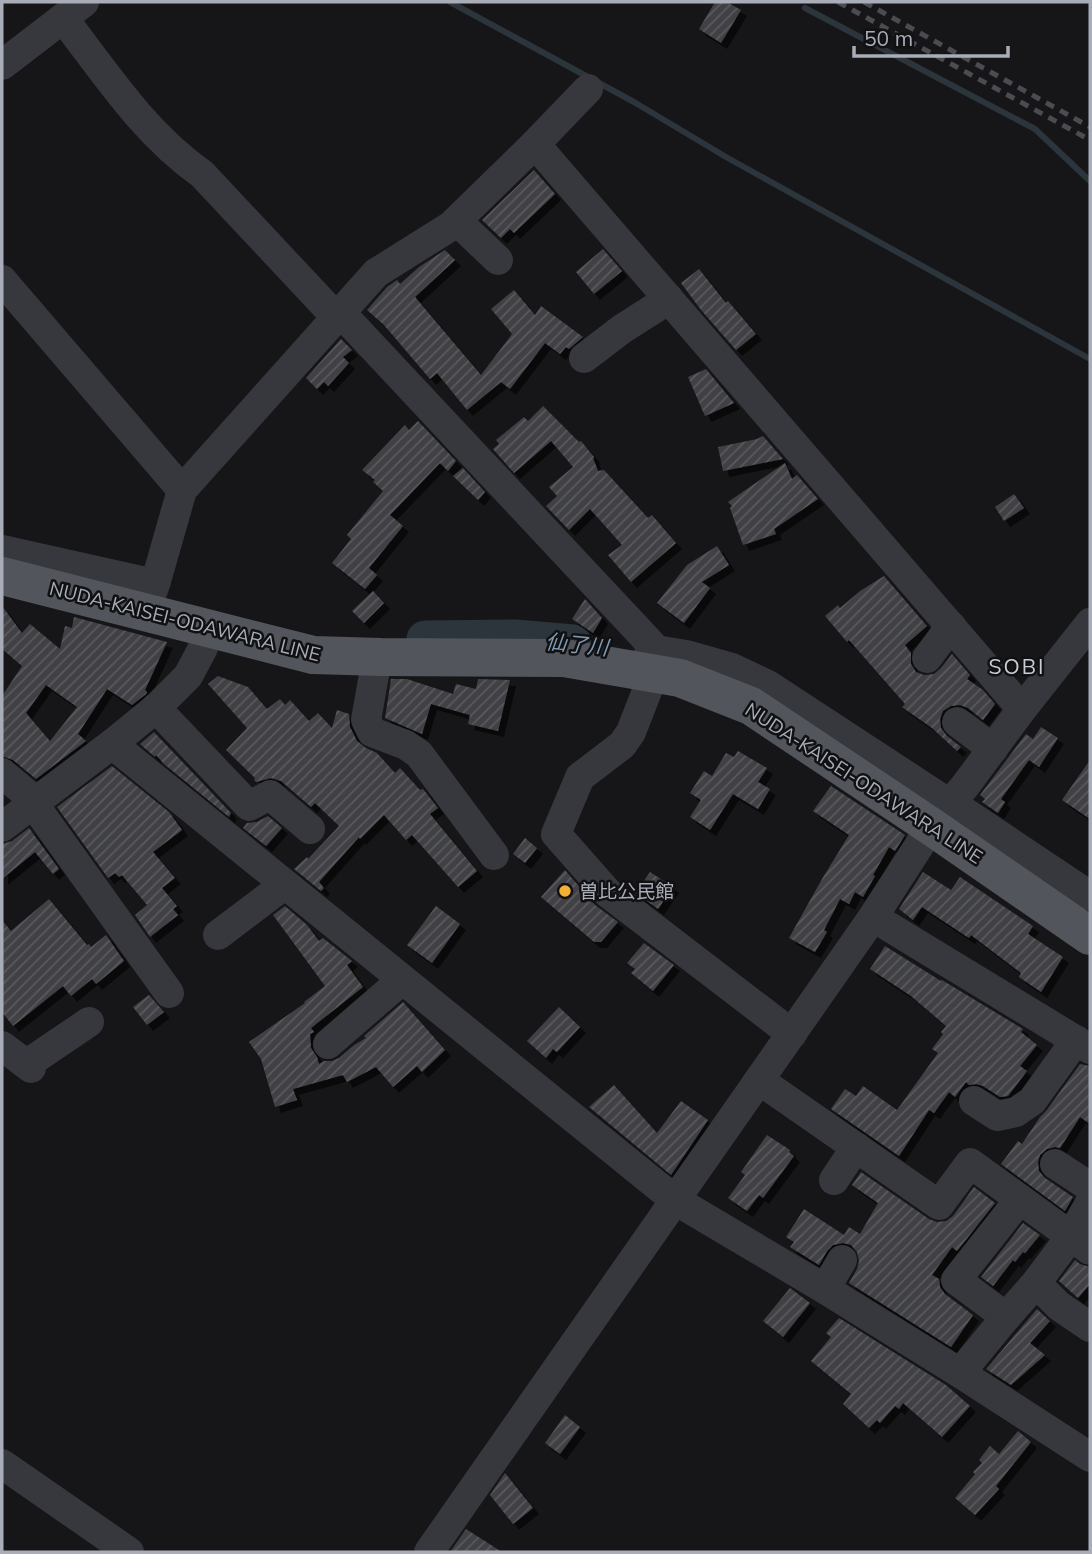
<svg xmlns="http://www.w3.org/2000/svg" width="1092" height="1554" font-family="Mulish,'Noto Sans JP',sans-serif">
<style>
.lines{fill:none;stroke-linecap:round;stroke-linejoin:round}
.stream{stroke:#2c353c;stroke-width:6}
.river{stroke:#2c353c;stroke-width:37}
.building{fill:url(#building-hatch);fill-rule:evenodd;filter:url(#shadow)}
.minor{stroke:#37383d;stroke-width:30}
.major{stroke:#53555c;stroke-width:38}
.rail{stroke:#4a4c52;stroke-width:5;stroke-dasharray:9 7;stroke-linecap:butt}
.poi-dot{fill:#f2b134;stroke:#111113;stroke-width:2.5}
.labels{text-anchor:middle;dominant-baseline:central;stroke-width:5;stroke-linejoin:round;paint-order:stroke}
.street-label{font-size:19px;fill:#a8adb8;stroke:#111113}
.poi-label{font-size:19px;fill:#a8adb8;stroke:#111113;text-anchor:start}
.water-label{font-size:21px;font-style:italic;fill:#7f9bb3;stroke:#111113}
.neighbourhood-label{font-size:21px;letter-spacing:2px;fill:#c9ccd4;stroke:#111113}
</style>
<defs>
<pattern id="building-hatch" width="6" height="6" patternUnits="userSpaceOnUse" patternTransform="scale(1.75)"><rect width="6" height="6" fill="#404145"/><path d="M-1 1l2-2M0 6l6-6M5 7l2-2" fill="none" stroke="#595a5e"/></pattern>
<filter id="shadow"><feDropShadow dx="6" dy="6" stdDeviation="0" flood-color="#0009"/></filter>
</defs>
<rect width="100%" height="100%" fill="#161618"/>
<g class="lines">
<!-- stream -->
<g class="stream">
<polyline points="450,2 634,102 726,157 1090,359"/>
<polyline points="805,8 1035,129 1090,181"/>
</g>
<!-- river -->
<polyline class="river" points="425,639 515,638 573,643"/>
</g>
<!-- building -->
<g class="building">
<polygon points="715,2 727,2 741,10 721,43 699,29"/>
<polygon points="534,170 555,194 514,233 510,229 501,238 482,220"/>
<polygon points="603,249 622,271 594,294 576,272"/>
<polygon points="445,250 455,260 415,297 481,375 512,334 491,309 514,290 535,315 541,306 583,337 569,349 566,347 560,354 545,343 510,389 501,382 467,410 437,373 430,379 384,325 367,310 387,287 397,280 400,284 419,267"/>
<polygon points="699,269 726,303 728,301 756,334 736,350 701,310 681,283"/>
<polygon points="341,339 352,350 343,357 349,363 328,386 324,382 317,389 306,378"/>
<polygon points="706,369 734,403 705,416 688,377"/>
<polygon points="543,406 579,442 581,441 594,457 593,458 598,471 604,470 648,518 652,515 676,543 631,582 608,555 622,545 590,509 569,530 546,506 557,496 549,487 573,467 551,441 514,473 493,449 499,444 496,440 524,417 528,421"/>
<polygon points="418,421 456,461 448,471 440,463 390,515 403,526 369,568 377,575 365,589 332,563 351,539 347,535 383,491 373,482 375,480 362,470 405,425 409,430"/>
<polygon points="763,436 783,459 723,471 718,447 757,439"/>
<polygon points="785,463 792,479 797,475 818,499 774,529 776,534 743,545 730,508 732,506 728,502"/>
<polygon points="463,468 485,492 478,500 453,476"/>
<polygon points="1014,494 1024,508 1004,521 995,507"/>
<polygon points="717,546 729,565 702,582 710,588 684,623 657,603 687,565"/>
<polygon points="884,576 927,626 905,645 911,653 911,664 916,672 924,675 934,674 941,668 952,654 970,675 967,679 983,690 995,704 983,720 968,708 960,705 951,706 943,711 940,719 941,728 947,736 961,747 957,751 932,728 902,707 905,704 849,640 847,642 825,616 838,605 840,608 860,591"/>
<polygon points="373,591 384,603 364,623 352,611"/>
<polygon points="585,599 602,618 593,633 572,619"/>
<path d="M2 606 22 633 30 624 60 649 65 626 72 628 74 617 167 642 145 690 147 692 146 694 132 705 107 689 78 734 86 741 36 779 13 760 2 756V696L22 666 2 649ZM46 685 77 707 50 741 26 713Z"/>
<polygon points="218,676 248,687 267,709 280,699 285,705 290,700 309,721 318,713 332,728 337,710 349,714 350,727 357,741 366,748 377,753 395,773 400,768 420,790 423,789 438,808 430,814 477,871 458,887 412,835 406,840 384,815 360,839 359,837 319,882 324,888 321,891 294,869 307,857 308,859 339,826 315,803 311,807 281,781 271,778 256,782 254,780 255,778 226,750 247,728 208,684"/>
<polygon points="391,679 407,679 453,694 456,684 476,689 478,679 510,680 498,731 468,724 470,715 431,704 422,734 385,718"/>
<polygon points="1041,727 1058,738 1039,767 1029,760 1001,799 1005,802 998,813 982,802 985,799 980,795 1026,734 1033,739"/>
<polygon points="154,732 231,813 229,817 164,764 156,755 155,757 140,744"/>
<polygon points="738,751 767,768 758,782 770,789 758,809 733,794 710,830 690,817 701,800 690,793 704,771 712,776 726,753 734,757"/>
<polygon points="1090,760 1090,819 1062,800"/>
<polygon points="112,766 169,812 182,830 153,852 175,878 162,888 177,906 173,909 178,915 150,937 135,915 147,905 122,875 119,877 115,873 108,878 57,807"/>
<polygon points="831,786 905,835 895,851 889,847 873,875 875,876 863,897 855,892 849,904 840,899 824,930 827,932 815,952 789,938 822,879 849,835 813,811"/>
<polygon points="268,816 282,828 266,846 243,828 247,823 257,822"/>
<polygon points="29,828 59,869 53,874 35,852 2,879 2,844 12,841"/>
<polygon points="525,838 537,848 525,863 513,854"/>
<polygon points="565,870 595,905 618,922 601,942 594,942 541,897"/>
<polygon points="650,872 673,887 658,909 636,893"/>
<polygon points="923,872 951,890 960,877 1033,926 1028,934 1063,957 1041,992 1019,977 1021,973 971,935 969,938 922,907 913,920 899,909"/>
<polygon points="49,899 87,945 89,944 91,947 106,935 124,961 96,984 92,979 71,996 63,986 13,1026 2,1012 2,920 11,931"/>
<polygon points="285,906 307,925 319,941 323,938 352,961 347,965 363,987 311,1028 314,1032 310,1034 311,1048 317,1057 319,1064 324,1061 332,1061 339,1058 354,1045 366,1038 364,1036 403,1002 445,1050 422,1072 417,1066 393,1087 376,1067 347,1082 343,1075 293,1089 297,1100 275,1107 261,1059 249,1042 305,1003 304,1002 325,986 273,915"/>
<polygon points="436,906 460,924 432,963 407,945"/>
<polygon points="644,943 674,965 653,991 631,973 635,969 627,963"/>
<polygon points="885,946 941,981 942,980 1023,1029 1021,1032 1037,1045 1020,1066 1027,1071 1008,1096 1000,1097 983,1086 976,1084 969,1085 966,1082 955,1097 949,1092 934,1113 929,1110 899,1156 831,1109 845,1089 856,1096 863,1086 897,1110 938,1053 932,1049 943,1034 941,1032 946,1026 911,996 870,969"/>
<polygon points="149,995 164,1012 147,1025 133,1007"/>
<polygon points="559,1007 580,1027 557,1052 553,1049 546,1058 527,1041"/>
<polygon points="1080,1064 1090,1066 1090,1124 1080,1117 1060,1148 1055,1147 1047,1149 1040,1155 1038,1162 1039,1171 1045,1178 1073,1197 1065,1211 1001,1164 1018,1141 1022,1144 1040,1117 1046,1111"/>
<polygon points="614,1085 657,1133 681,1101 708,1120 671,1175 589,1107"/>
<polygon points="767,1135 790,1150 789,1152 794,1156 763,1198 759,1195 747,1211 728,1198 745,1175 741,1172"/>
<polygon points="861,1172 929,1219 937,1222 946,1221 953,1216 974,1187 995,1203 957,1251 952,1247 932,1275 939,1279 940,1287 945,1294 973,1315 951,1347 849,1283 857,1269 859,1261 857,1252 851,1245 843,1243 833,1245 827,1251 819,1265 790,1247 794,1242 786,1237 804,1209 844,1235 849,1227 860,1234 878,1203 852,1185"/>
<polygon points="1023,1223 1040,1235 1025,1253 1023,1252 1015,1262 1013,1260 993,1286 981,1277"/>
<polygon points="1075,1260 1080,1264 1090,1267 1090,1284 1078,1298 1059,1281"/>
<polygon points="790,1288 810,1303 783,1337 763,1321"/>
<polygon points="1037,1309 1050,1321 1030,1343 1045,1355 1011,1385 986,1369"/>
<polygon points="839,1318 946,1385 970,1406 942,1437 903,1403 899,1409 895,1406 880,1423 877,1420 869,1428 843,1404 851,1394 811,1361 831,1337 826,1333"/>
<polygon points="565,1415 580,1427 560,1454 545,1443"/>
<polygon points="1018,1431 1031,1442 996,1486 999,1489 975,1515 955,1498 975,1474 973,1472 982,1463 979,1460 990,1446 999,1454"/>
<polygon points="505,1473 533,1508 513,1524 490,1495"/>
<polygon points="466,1529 502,1552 450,1552"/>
</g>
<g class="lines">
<!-- minor -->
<g class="minor">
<path d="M63 18C106 74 144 133 202 174L337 318"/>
<polyline points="2,65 84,2"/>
<polyline points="535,144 588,89"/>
<polyline points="457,221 498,260"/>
<polyline points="2,280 182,490"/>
<polyline points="341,313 651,644 646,667"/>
<polyline points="584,358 622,329 669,299"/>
<polyline points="2,550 141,581 156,581"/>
<polyline points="145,613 156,581 182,490 376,273 451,226 535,144 1022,709"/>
<polyline points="650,649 686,655 732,668 768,685 939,797 951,803 1090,896"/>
<polyline points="369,657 374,675 366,720 372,732 406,745 419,754 494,855"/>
<polyline points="927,658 951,626"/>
<polyline points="654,673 631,732 622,745 580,777 556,834 608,893 792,1034"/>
<polyline points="156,708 249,806 270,795 310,829"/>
<polyline points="957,722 993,749"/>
<polyline points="112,744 675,1200 825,1289 960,1373 1090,1457"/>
<polyline points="2,773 35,801 40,813 169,993"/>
<polyline points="2,827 112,744 156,708 188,676 203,648 205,628"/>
<polyline points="873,917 1090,1049"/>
<polyline points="218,935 284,885"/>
<polyline points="328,1044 402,980"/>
<polyline points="2,1046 31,1068"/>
<polyline points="27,1064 89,1022"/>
<polyline points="759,1080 939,1205 970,1163 1090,1250"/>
<polyline points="974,1101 997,1116 1016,1112 1032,1101 1076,1040"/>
<polyline points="1055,1164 1090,1187"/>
<polyline points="834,1180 856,1147"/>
<polyline points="1036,1283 1059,1306 1090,1327"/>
<polyline points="825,1289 842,1260"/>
<polyline points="1006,1317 956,1280 1020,1199"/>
<polyline points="960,1373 1006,1317 1036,1283 1071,1236 1090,1203"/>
<polyline points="2,1464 129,1552"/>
<polyline points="429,1552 873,917 935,821 965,786 1022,709 1090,623"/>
</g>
<!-- major -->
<polyline class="major" points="2,576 313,655 381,657 564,658 680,678 751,706 932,827 1090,936"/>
<!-- rail -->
<g class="rail">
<polyline points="838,2 1090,140"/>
<polyline points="864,2 1090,127"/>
</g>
</g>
<!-- markers -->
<circle class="poi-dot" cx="565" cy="891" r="7"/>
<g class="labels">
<!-- street labels -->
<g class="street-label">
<text transform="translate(185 621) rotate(14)">NUDA-KAISEI-ODAWARA LINE</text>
<text transform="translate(864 783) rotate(33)">NUDA-KAISEI-ODAWARA LINE</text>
</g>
<!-- poi labels -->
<g class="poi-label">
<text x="579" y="891">曽比公民館</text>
</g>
<!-- water labels -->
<g class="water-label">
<text transform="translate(577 644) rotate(6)">仙了川</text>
</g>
<!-- neighbourhood labels -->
<g class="neighbourhood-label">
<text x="1017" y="666">SOBI</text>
</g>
</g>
<!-- border -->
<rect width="1092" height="1554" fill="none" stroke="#a8adb8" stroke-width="7"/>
<!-- scale -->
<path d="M854 46v10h154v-10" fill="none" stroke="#a8adb8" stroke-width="3.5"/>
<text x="864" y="46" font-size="21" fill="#a8adb8" stroke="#111113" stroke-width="5" paint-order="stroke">50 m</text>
</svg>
